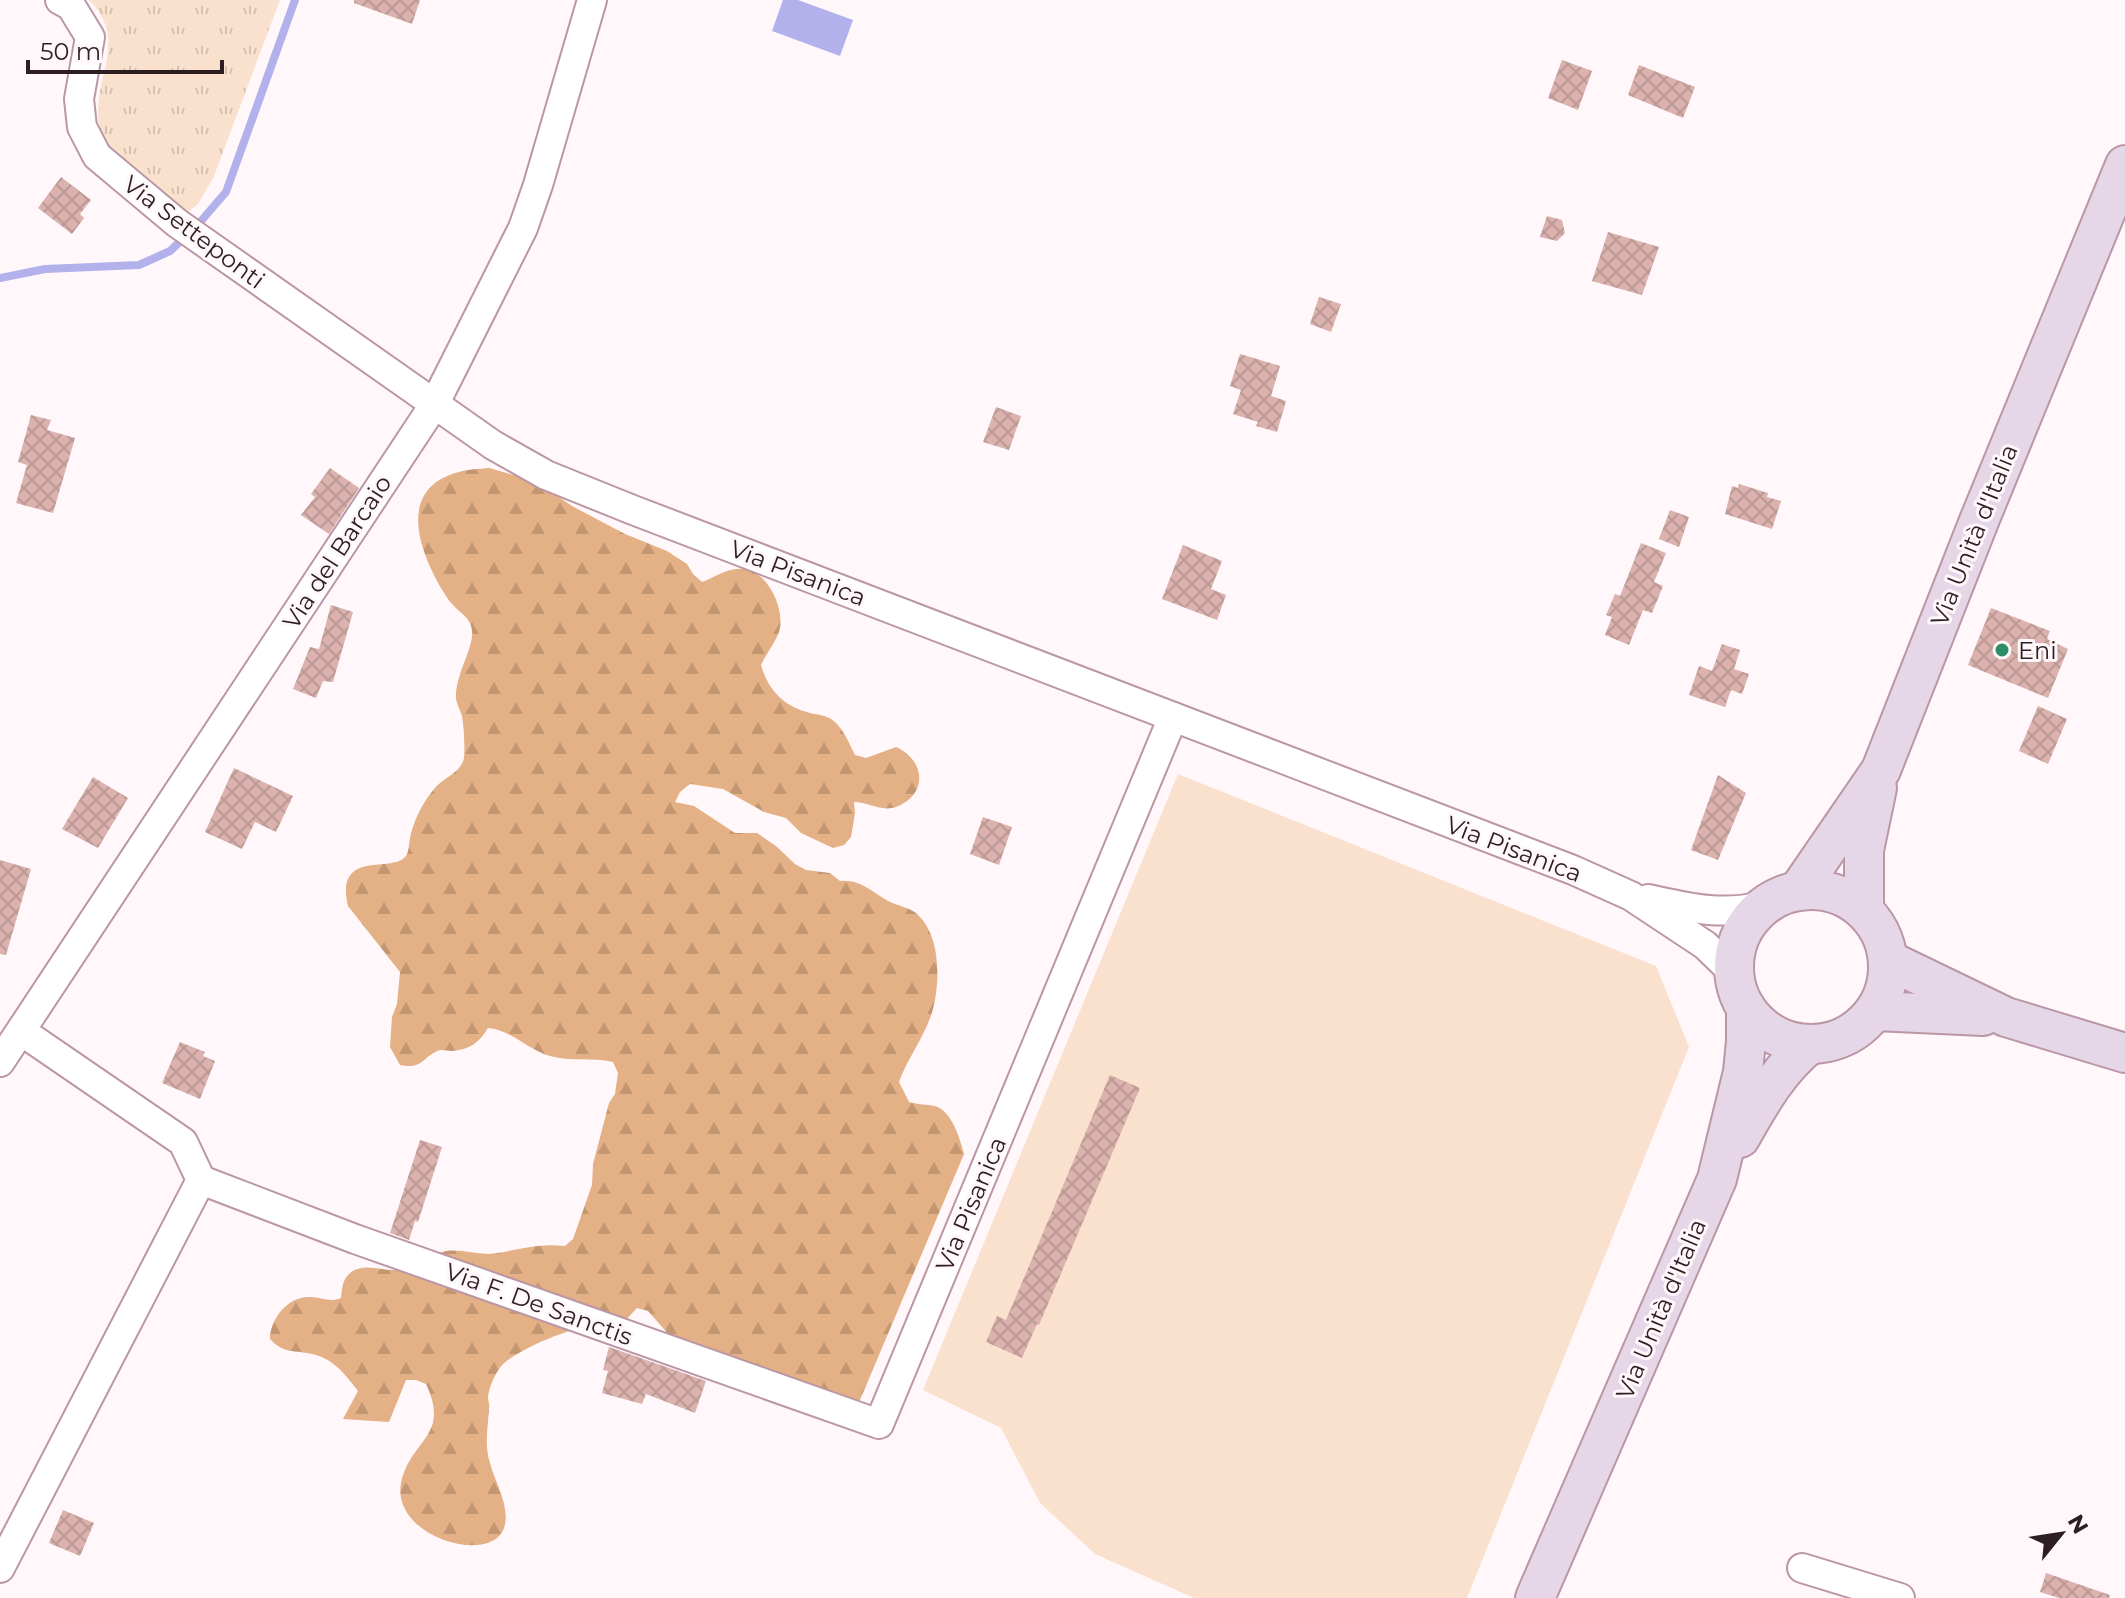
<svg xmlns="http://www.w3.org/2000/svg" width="2125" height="1598" font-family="Montserrat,sans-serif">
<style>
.grass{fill:url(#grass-tufts)}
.forest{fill:url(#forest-firs)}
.park{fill:#fae1ce}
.water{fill:#b2b1ec}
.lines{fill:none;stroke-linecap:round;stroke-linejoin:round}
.stream{stroke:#b2b1ec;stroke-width:8}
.building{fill:url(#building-cross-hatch)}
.street-casing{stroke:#bb96a5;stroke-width:32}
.secondary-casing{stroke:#bb96a5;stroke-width:42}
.street{stroke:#fff;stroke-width:28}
.secondary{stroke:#e5d7e8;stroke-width:38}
.poi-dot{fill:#2b8c65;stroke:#fff7fa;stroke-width:3}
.labels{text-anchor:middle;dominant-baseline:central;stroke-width:6;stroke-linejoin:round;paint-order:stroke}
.street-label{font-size:24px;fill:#2c1e23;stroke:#fff7fa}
.poi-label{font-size:24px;fill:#2c1e23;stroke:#fff7fa;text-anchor:start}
</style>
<defs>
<pattern id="grass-tufts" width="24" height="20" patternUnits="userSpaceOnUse" patternTransform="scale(2)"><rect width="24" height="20" fill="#fae1ce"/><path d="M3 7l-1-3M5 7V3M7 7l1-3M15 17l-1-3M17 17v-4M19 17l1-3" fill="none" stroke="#d6c1b1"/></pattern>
<pattern id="forest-firs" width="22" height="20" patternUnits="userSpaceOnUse" patternTransform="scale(2)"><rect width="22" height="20" fill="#e4b085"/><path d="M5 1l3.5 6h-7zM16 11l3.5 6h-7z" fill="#c49773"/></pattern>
<pattern id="building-cross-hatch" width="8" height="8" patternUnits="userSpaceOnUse" patternTransform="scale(2)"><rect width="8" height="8" fill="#dbb2ad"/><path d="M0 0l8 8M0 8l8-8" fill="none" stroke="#bc9995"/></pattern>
</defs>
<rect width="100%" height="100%" fill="#fff7fa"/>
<!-- grass -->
<path class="grass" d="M89 0H280L214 176 198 204 184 215C154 192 111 168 100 128 88 83 132 42 89 0Z"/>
<!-- forest -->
<path class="forest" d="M489 468 520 477 544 487 572 506 625 534 667 551 687 564 693 574 702 582C716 577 728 567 743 569 768 570 786 611 779 632 775 643 766 654 761 665 768 689 782 705 807 712 815 715 823 714 831 719 843 727 849 743 855 755L866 758 896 747C925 760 929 794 896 807 881 812 868 802 854 802L855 813 851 837 844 845 833 848 801 833 786 818 764 812 723 789 690 784 680 792 675 802 694 806 735 833H757L776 846 795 864 806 870 830 873 840 881C862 879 872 893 890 902 899 906 911 908 918 915 941 937 940 981 933 1009 926 1035 908 1057 899 1082L909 1102C918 1105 927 1104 935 1106 952 1111 960 1139 964 1154L860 1400H838L798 1379 738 1366 671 1337 648 1311 637 1308 622 1324C612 1324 601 1324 591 1325 566 1330 521 1348 503 1364 496 1371 489 1387 488 1397 488 1401 490 1405 489 1409 488 1427 484 1445 490 1463 495 1483 511 1507 504 1528 491 1566 391 1537 401 1483 410 1439 451 1437 426 1384L416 1380H406L389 1422 343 1419 358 1391C345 1374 334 1359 312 1354 295 1350 283 1354 270 1339 270 1319 288 1296 310 1297 322 1297 329 1303 341 1298 342 1291 342 1281 348 1275 361 1261 381 1271 395 1270 412 1269 426 1256 442 1252 461 1247 479 1257 498 1253 521 1249 540 1243 565 1246L573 1239 592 1185 593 1164 609 1103 615 1094 618 1073 613 1062C592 1057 571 1062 550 1056 528 1050 512 1030 488 1028 480 1042 469 1050 452 1051 451 1051 440 1050 440 1050 422 1056 424 1070 400 1065L390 1047 392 1017 397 1004 400 972 348 906C334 846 397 876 407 854 410 846 409 838 412 830 416 816 425 799 435 788 444 777 461 773 464 758 465 747 464 728 462 716 460 710 457 705 456 699 455 681 465 663 470 646 479 616 458 616 446 596 421 557 393 489 459 472 468 469 479 469 489 468Z"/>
<!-- park -->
<polygon class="park" points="1178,774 1656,966 1689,1047 1467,1598 1194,1598 1095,1554 1040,1503 1001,1428 923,1390"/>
<!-- water -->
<polygon class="water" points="783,0 798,0 853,20 840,56 772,31"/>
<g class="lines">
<!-- stream -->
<g class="stream">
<polyline points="195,228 226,192 295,0"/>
<polyline points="0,278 45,269 139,265 170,251 185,237"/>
</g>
</g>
<!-- building -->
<g class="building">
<polygon points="354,0 420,0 412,24 354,3"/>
<polygon points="1562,60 1592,71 1578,110 1548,98"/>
<polygon points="1639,65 1695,87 1683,118 1628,95"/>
<polygon points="61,177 91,200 80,214 84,218 72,234 38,208"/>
<polygon points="1547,216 1562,220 1565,233 1557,241 1540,237"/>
<polygon points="1608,232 1659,247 1642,295 1592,281"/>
<polygon points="1319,297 1341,304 1331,332 1310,324"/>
<polygon points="1240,354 1280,366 1271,396 1286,401 1277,432 1256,426 1258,422 1233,414 1241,390 1230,386"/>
<polygon points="996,407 1021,416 1009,450 983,442"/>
<polygon points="31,415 51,420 47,430 75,438 53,513 16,503 27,465 18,462"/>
<polygon points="330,468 359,488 329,534 301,515 315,497 311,494"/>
<polygon points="1739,484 1768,493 1767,497 1781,501 1772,529 1725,514 1732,486 1738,488"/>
<polygon points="1670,510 1689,517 1679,547 1659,539"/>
<polygon points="1641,543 1666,553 1654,582 1663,586 1652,613 1643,610 1629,645 1605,635 1612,617 1606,615 1615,594 1620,596"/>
<polygon points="1183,545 1222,561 1211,589 1226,595 1217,620 1162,599"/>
<polygon points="331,605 353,612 333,682 323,681 316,698 293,689 310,647 319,649"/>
<polygon points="1991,608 2050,631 2047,639 2068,649 2048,698 1968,665"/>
<polygon points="1722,644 1740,650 1734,669 1749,674 1742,694 1731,690 1725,707 1689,695 1699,666 1712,671"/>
<polygon points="2038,706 2067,719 2048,764 2019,751"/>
<polygon points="234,768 293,796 276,832 255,822 242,849 205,832"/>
<polygon points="1718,775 1746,793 1718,860 1691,850"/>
<polygon points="93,777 128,798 98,848 62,829"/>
<polygon points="983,817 1012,827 999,865 970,854"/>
<polygon points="0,860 31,869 6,955 0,954"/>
<polygon points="180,1042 205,1052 203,1056 215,1061 200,1099 162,1083"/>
<polygon points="1110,1075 1140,1088 1039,1325 1037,1324 1022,1358 986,1342 997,1316 1006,1320"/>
<polygon points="420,1140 442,1147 418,1222 415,1221 409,1240 390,1233"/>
<polygon points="609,1347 706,1381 695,1413 646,1394 642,1404 602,1393 608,1371 603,1370"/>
<polygon points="63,1510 94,1523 80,1556 49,1543"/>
<polygon points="2046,1573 2110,1595 2109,1598 2059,1598 2040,1592"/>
</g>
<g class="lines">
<!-- street casing -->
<g class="street-casing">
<g id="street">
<polyline points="60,0 71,6 90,37 79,99 82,127 97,156 177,223 493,445 546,475 633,510 1573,870 1631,896 1705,945 1734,973"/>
<path d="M1648 899C1690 908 1720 916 1763 906"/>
<polyline points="0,1062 434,405 523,228 538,185 592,0"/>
<polyline points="201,1180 355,1239 879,1424 1173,717"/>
<polyline points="0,1568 201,1180 183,1142 21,1031"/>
<polyline points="1802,1568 1900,1598"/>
</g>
</g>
<!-- secondary casing -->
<g class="secondary-casing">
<g id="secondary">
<circle cx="1811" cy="967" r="77"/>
<polyline points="1798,891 1881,770 1979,521 2125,165"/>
<polyline points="1864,910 1864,850 1877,788"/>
<polyline points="1888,960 2006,1017 2125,1053"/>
<polyline points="1875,1011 1983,1016"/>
<path d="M1740 1138C1760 1103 1778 1070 1810 1044"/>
<polyline points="1535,1598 1717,1179 1743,1072 1746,1041 1746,1008"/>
</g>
</g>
<!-- street -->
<use href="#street" class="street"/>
<!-- secondary -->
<use href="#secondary" class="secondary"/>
</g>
<!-- markers -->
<circle class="poi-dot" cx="2002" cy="650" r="8"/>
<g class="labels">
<!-- street labels -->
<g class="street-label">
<text transform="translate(194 232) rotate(37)">Via Setteponti</text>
<text transform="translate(1974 535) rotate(-68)">Via Unità d'Italia</text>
<text transform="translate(337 552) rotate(-57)">Via del Barcaio</text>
<text transform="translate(798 573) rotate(21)">Via Pisanica</text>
<text transform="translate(1514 849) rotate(21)">Via Pisanica</text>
<text transform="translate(971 1204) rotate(-67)">Via Pisanica</text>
<text transform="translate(539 1304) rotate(20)">Via F. De Sanctis</text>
<text transform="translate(1661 1309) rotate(-67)">Via Unità d'Italia</text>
</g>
<!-- poi labels -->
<g class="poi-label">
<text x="2018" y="650">Eni</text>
</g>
</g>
<!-- north arrow -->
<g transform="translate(2061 1534) rotate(60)" stroke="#fff7fa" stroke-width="6" paint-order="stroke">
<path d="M0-6L14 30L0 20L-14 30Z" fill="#2c1e23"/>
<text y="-12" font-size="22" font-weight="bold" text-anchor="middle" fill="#2c1e23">N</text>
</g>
<!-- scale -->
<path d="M28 60v12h194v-12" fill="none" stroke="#2c1e23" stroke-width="4"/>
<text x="40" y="60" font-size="24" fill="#2c1e23" stroke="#fff7fa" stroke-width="6" paint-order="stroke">50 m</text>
</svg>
